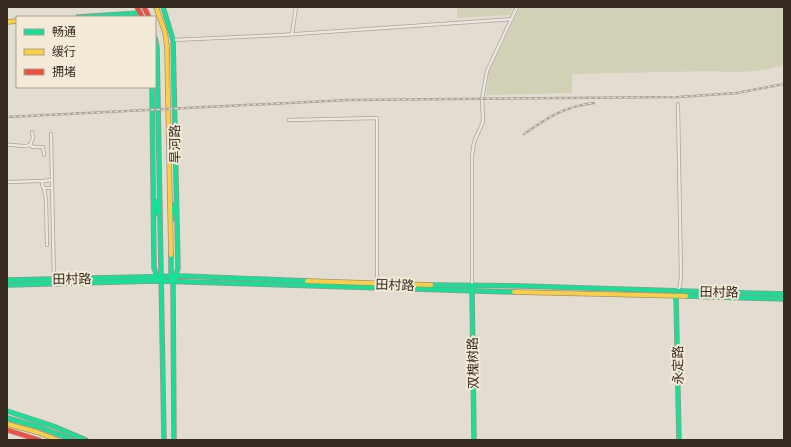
<svg xmlns="http://www.w3.org/2000/svg" width="791" height="447" font-family="'Source Serif 4','Noto Sans SC',serif">
<style>
.green{fill:#d3d1b5}
.lines{fill:none;stroke-linecap:round;stroke-linejoin:round}
.street-casing{stroke:#a9a299;stroke-width:4}
.fast-casing{stroke:#999289;stroke-width:5.5}
.slow-casing{stroke:#999289;stroke-width:5.5}
.jam-casing{stroke:#999289;stroke-width:5.5}
.street{stroke:#ece8e1;stroke-width:2.5}
.fast{stroke:#16e098;stroke-width:4}
.slow{stroke:#ffcf43;stroke-width:4}
.jam{stroke:#f24e42;stroke-width:4}
.rail-casing{stroke:#aca7a1;stroke-width:2.5}
.rail{stroke:#f3ead8;stroke-width:1;stroke-dasharray:3;stroke-linecap:butt}
.labels{text-anchor:middle;dominant-baseline:central;stroke-width:4;stroke-linejoin:round;paint-order:stroke}
.street-label{font-size:13px;fill:#382b21;stroke:#f3ead8}
</style>
<rect width="100%" height="100%" fill="#e3ddd1"/>
<!-- green -->
<g class="green">
<polygon points="457,7 514,7 510,15 457,18"/>
<path d="M520 7H784V63L782 64V66C761 71 739 74 716 71L572 74V93L486 95 489 71Z"/>
</g>
<g class="lines">
<!-- street casing -->
<g class="street-casing">
<g id="street">
<polyline points="292,34 296,7"/>
<polyline points="173,40 282,35 512,19"/>
<polyline points="289,120 377,118 377,283"/>
<polyline points="51,134 54,279"/>
<path d="M7 145C16 144 22 148 30 145L33 138 32 132"/>
<polyline points="30,145 33,147 43,147 44,155"/>
<polyline points="52,180 43,181 42,185 44,188 52,188"/>
<polyline points="7,182 43,181"/>
<polyline points="44,188 46,200 47,245"/>
<polyline points="472,286 472,156 474,142 483,122 482,99 487,71 517,7"/>
<polyline points="677,291 680,286 681,276 678,104"/>
</g>
</g>
<!-- fast casing -->
<g class="fast-casing">
<g id="fast">
<polyline points="163,7 173,40 178,268 175,278"/>
<polyline points="78,17 140,13"/>
<polyline points="155,38 157,47 164,440"/>
<polyline points="152,87 154,268 158,278"/>
<polyline points="155,201 159,215"/>
<polyline points="171,221 175,204"/>
<polyline points="171,255 171,272 173,282 174,440"/>
<polyline points="7,280 183,276 307,281"/>
<polyline points="7,285 155,281 514,292"/>
<polyline points="431,285 522,286 784,294"/>
<polyline points="472,289 474,440"/>
<polyline points="676,295 679,440"/>
<polyline points="686,296 784,299"/>
<polyline points="7,411 53,426 86,440"/>
<polyline points="7,418 39,427 73,440"/>
</g>
</g>
<!-- slow casing -->
<g class="slow-casing">
<g id="slow">
<polyline points="156,7 165,32 167,47 171,255"/>
<polyline points="7,22 17,21"/>
<polyline points="307,281 431,285"/>
<polyline points="514,292 686,296"/>
<polyline points="7,424 37,432 58,440"/>
</g>
</g>
<!-- jam casing -->
<g class="jam-casing">
<g id="jam">
<polyline points="137,7 142,17"/>
<polyline points="144,7 149,17"/>
<polyline points="7,430 39,440"/>
</g>
</g>
<!-- street -->
<use href="#street" class="street"/>
<!-- fast -->
<use href="#fast" class="fast"/>
<!-- slow -->
<use href="#slow" class="slow"/>
<!-- jam -->
<use href="#jam" class="jam"/>
<!-- rail casing -->
<g class="rail-casing">
<g id="rail">
<polyline points="7,117 348,100 678,97 737,93 784,84"/>
<path d="M524 134C547 118 565 106 594 103"/>
</g>
</g>
<!-- rail -->
<use href="#rail" class="rail"/>
</g>
<g class="labels">
<!-- street labels -->
<g class="street-label">
<text transform="translate(175 144) rotate(-91)">旱河路</text>
<text transform="translate(72 279) rotate(-1)">田村路</text>
<text transform="translate(395 285) rotate(2)">田村路</text>
<text transform="translate(719 292) rotate(1)">田村路</text>
<text transform="translate(473 363) rotate(-91)">双槐树路</text>
<text transform="translate(678 365) rotate(-91)">永定路</text>
</g>
</g>
<!-- border -->
<rect width="791" height="447" fill="none" stroke="#382b21" stroke-width="16"/>
<!-- legend -->
<rect x="16" y="16" width="140" height="72" fill="#f3ead8" stroke="#a89e8f"/>
<rect x="24" y="29" width="20" height="6" fill="#16e098" stroke="#a89e8f"/>
<text x="52" y="36" font-size="12" fill="#382b21">畅通</text>
<rect x="24" y="49" width="20" height="6" fill="#ffcf43" stroke="#a89e8f"/>
<text x="52" y="56" font-size="12" fill="#382b21">缓行</text>
<rect x="24" y="69" width="20" height="6" fill="#f24e42" stroke="#a89e8f"/>
<text x="52" y="76" font-size="12" fill="#382b21">拥堵</text>
</svg>
